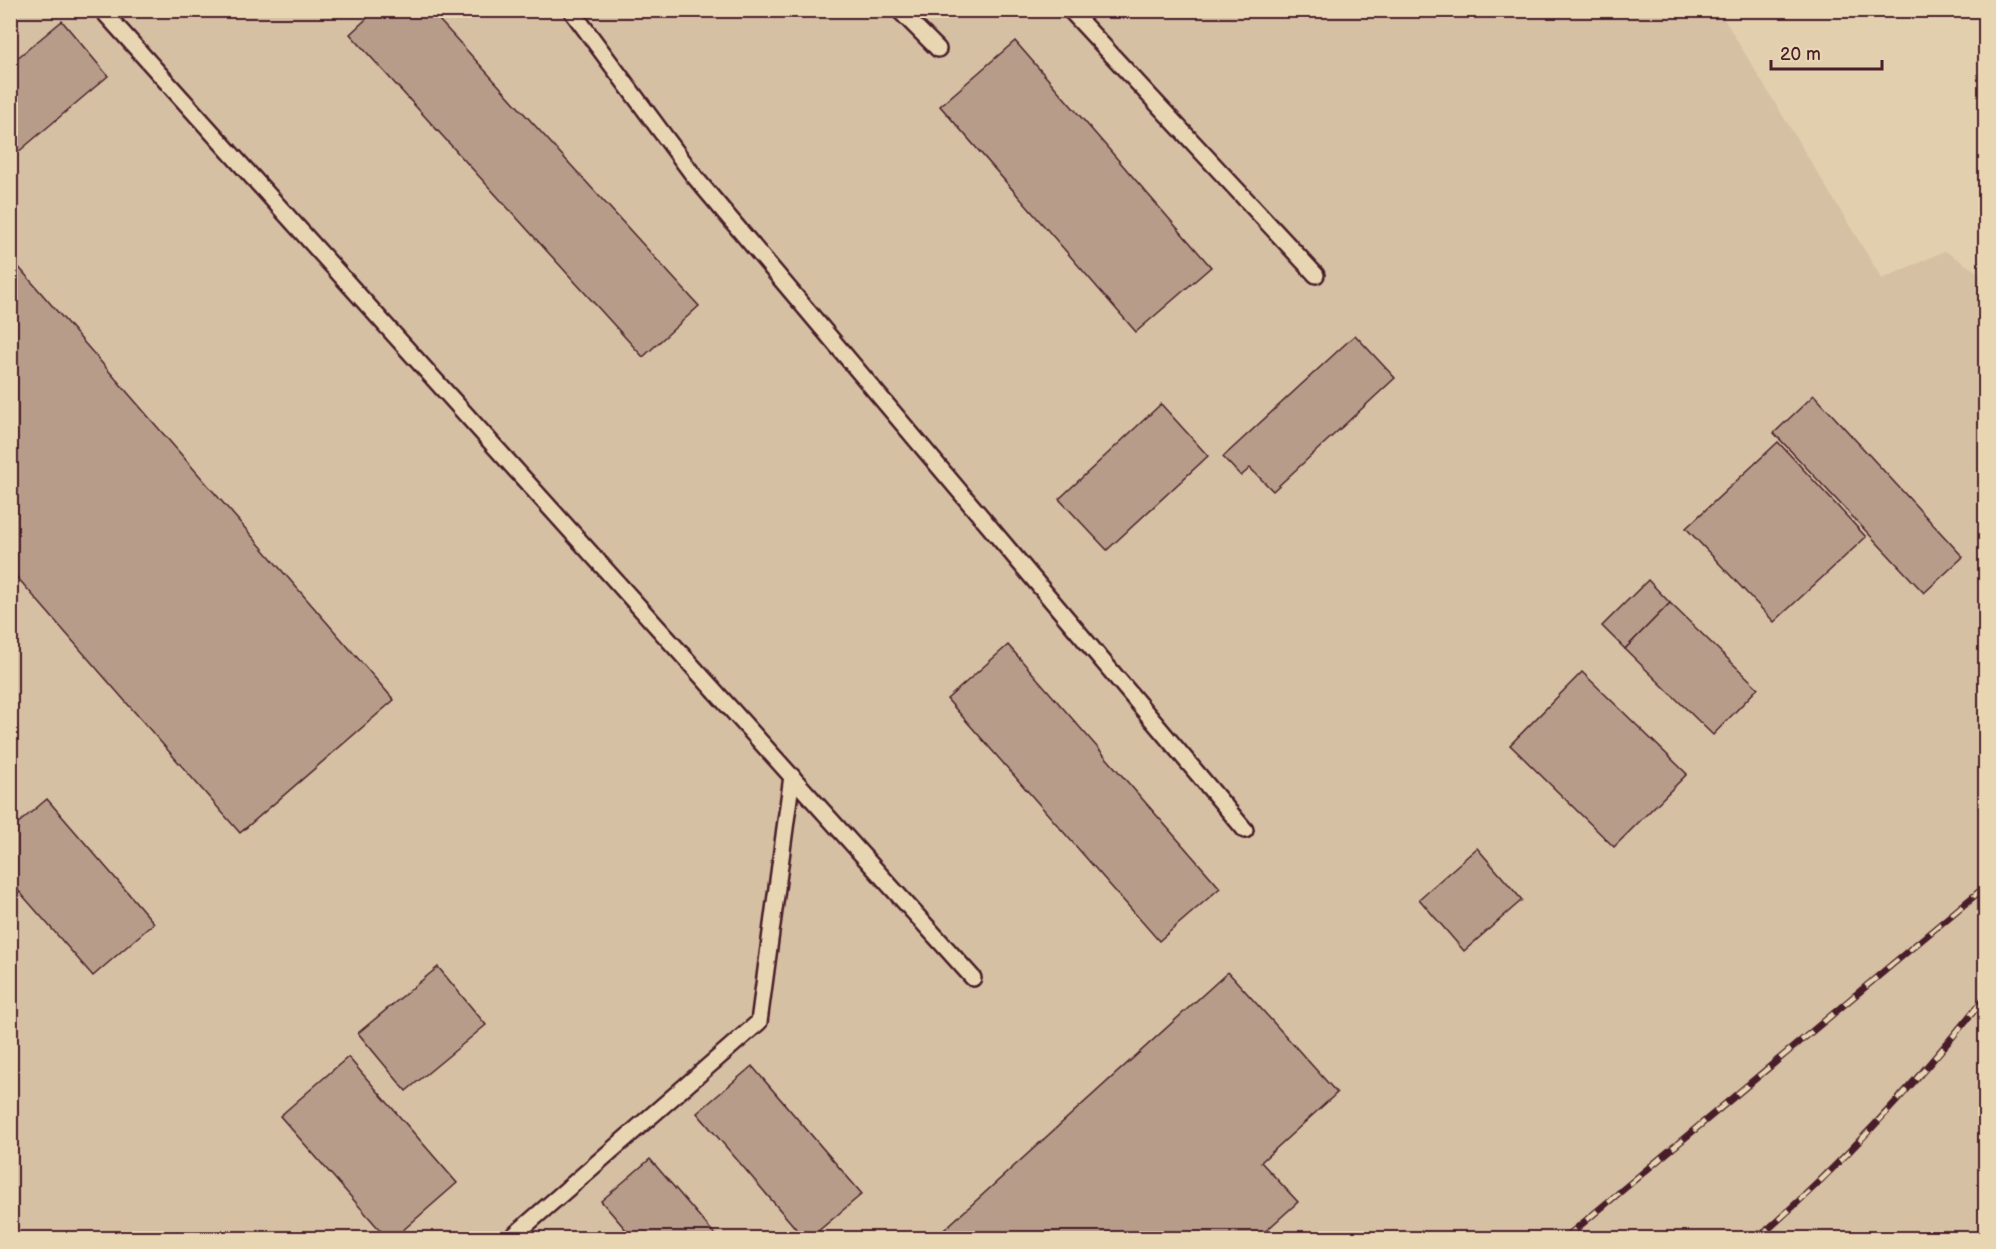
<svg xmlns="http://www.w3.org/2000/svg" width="1996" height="1249" font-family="'Balsamiq Sans',sans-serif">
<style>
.built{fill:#d5c0a3}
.building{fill:#b79d89;stroke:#4a1f2b;stroke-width:1.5}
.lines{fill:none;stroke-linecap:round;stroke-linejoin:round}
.lane-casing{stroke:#4a1f2b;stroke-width:20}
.lane{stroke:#e8d6b3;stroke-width:15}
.rail-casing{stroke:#4a1f2b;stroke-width:7}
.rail{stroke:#e8d6b3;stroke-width:4.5;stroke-dasharray:14;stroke-linecap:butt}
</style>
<rect width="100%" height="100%" fill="#e2cfae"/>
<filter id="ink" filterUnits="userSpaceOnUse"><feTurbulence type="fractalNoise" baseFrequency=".0167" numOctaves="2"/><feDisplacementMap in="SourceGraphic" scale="12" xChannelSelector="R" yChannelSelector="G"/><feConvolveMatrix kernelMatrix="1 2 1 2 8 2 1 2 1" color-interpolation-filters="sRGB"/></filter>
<g filter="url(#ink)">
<!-- built -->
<polygon class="built" points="10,11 1719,11 1882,279 1945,251 1985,277 1985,1238 11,1238"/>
<!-- building -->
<g class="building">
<polygon points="376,10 430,10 699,306 643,357 350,34"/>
<polygon points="62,21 108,76 10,159 10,64"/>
<polygon points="1015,41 1211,267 1136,332 940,106"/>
<polygon points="10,257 394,700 240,833 10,569"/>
<polygon points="1355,335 1395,378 1273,491 1250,468 1241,476 1223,457"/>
<polygon points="1814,395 1963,557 1924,593 1774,433"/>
<polygon points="1161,404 1208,456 1107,550 1059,499"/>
<polygon points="1778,442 1866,537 1774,622 1686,528"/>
<polygon points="1648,580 1670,603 1625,649 1602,626"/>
<polygon points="1670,603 1758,688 1713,735 1625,649"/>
<polygon points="1008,645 1220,888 1159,941 947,699"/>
<polygon points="1582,672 1687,774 1614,847 1510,745"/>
<polygon points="47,799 154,923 93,976 10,881 10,830"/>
<polygon points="1477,848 1522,900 1464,951 1419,899"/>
<polygon points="438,967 486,1025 406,1091 358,1033"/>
<polygon points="1228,972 1337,1093 1261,1162 1298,1202 1258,1238 935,1238"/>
<polygon points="348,1057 457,1183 394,1238 387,1238 280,1116"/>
<polygon points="752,1066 862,1194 810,1238 804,1238 697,1113"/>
<polygon points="650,1159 718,1238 633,1238 601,1201"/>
</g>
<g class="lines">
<!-- lane casing -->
<g class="lane-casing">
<g id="lane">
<polyline points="102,10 973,978"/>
<polyline points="571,10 694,176 1245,830"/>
<polyline points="899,10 938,49"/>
<polyline points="1070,10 1316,275"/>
<polyline points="511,1238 759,1022 792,776"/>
</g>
</g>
<!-- lane -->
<use href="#lane" class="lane"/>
<!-- rail casing -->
<g class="rail-casing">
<g id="rail">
<polyline points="1565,1238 1986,886"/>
<path d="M1758 1238C1842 1165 1916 1083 1986 996"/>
</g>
</g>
<!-- rail -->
<use href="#rail" class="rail"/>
</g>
</g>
<!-- margin -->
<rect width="1996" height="1249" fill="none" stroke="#e8d6b3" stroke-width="36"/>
<rect x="18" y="18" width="1960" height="1213" fill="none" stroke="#4a1f2b" stroke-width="2" filter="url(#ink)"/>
<!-- scale -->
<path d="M1771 60v9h111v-9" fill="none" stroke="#4a1f2b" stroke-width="3"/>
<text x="1780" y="60" font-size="18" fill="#4a1f2b" stroke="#e8d6b3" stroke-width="4.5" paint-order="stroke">20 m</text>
</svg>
